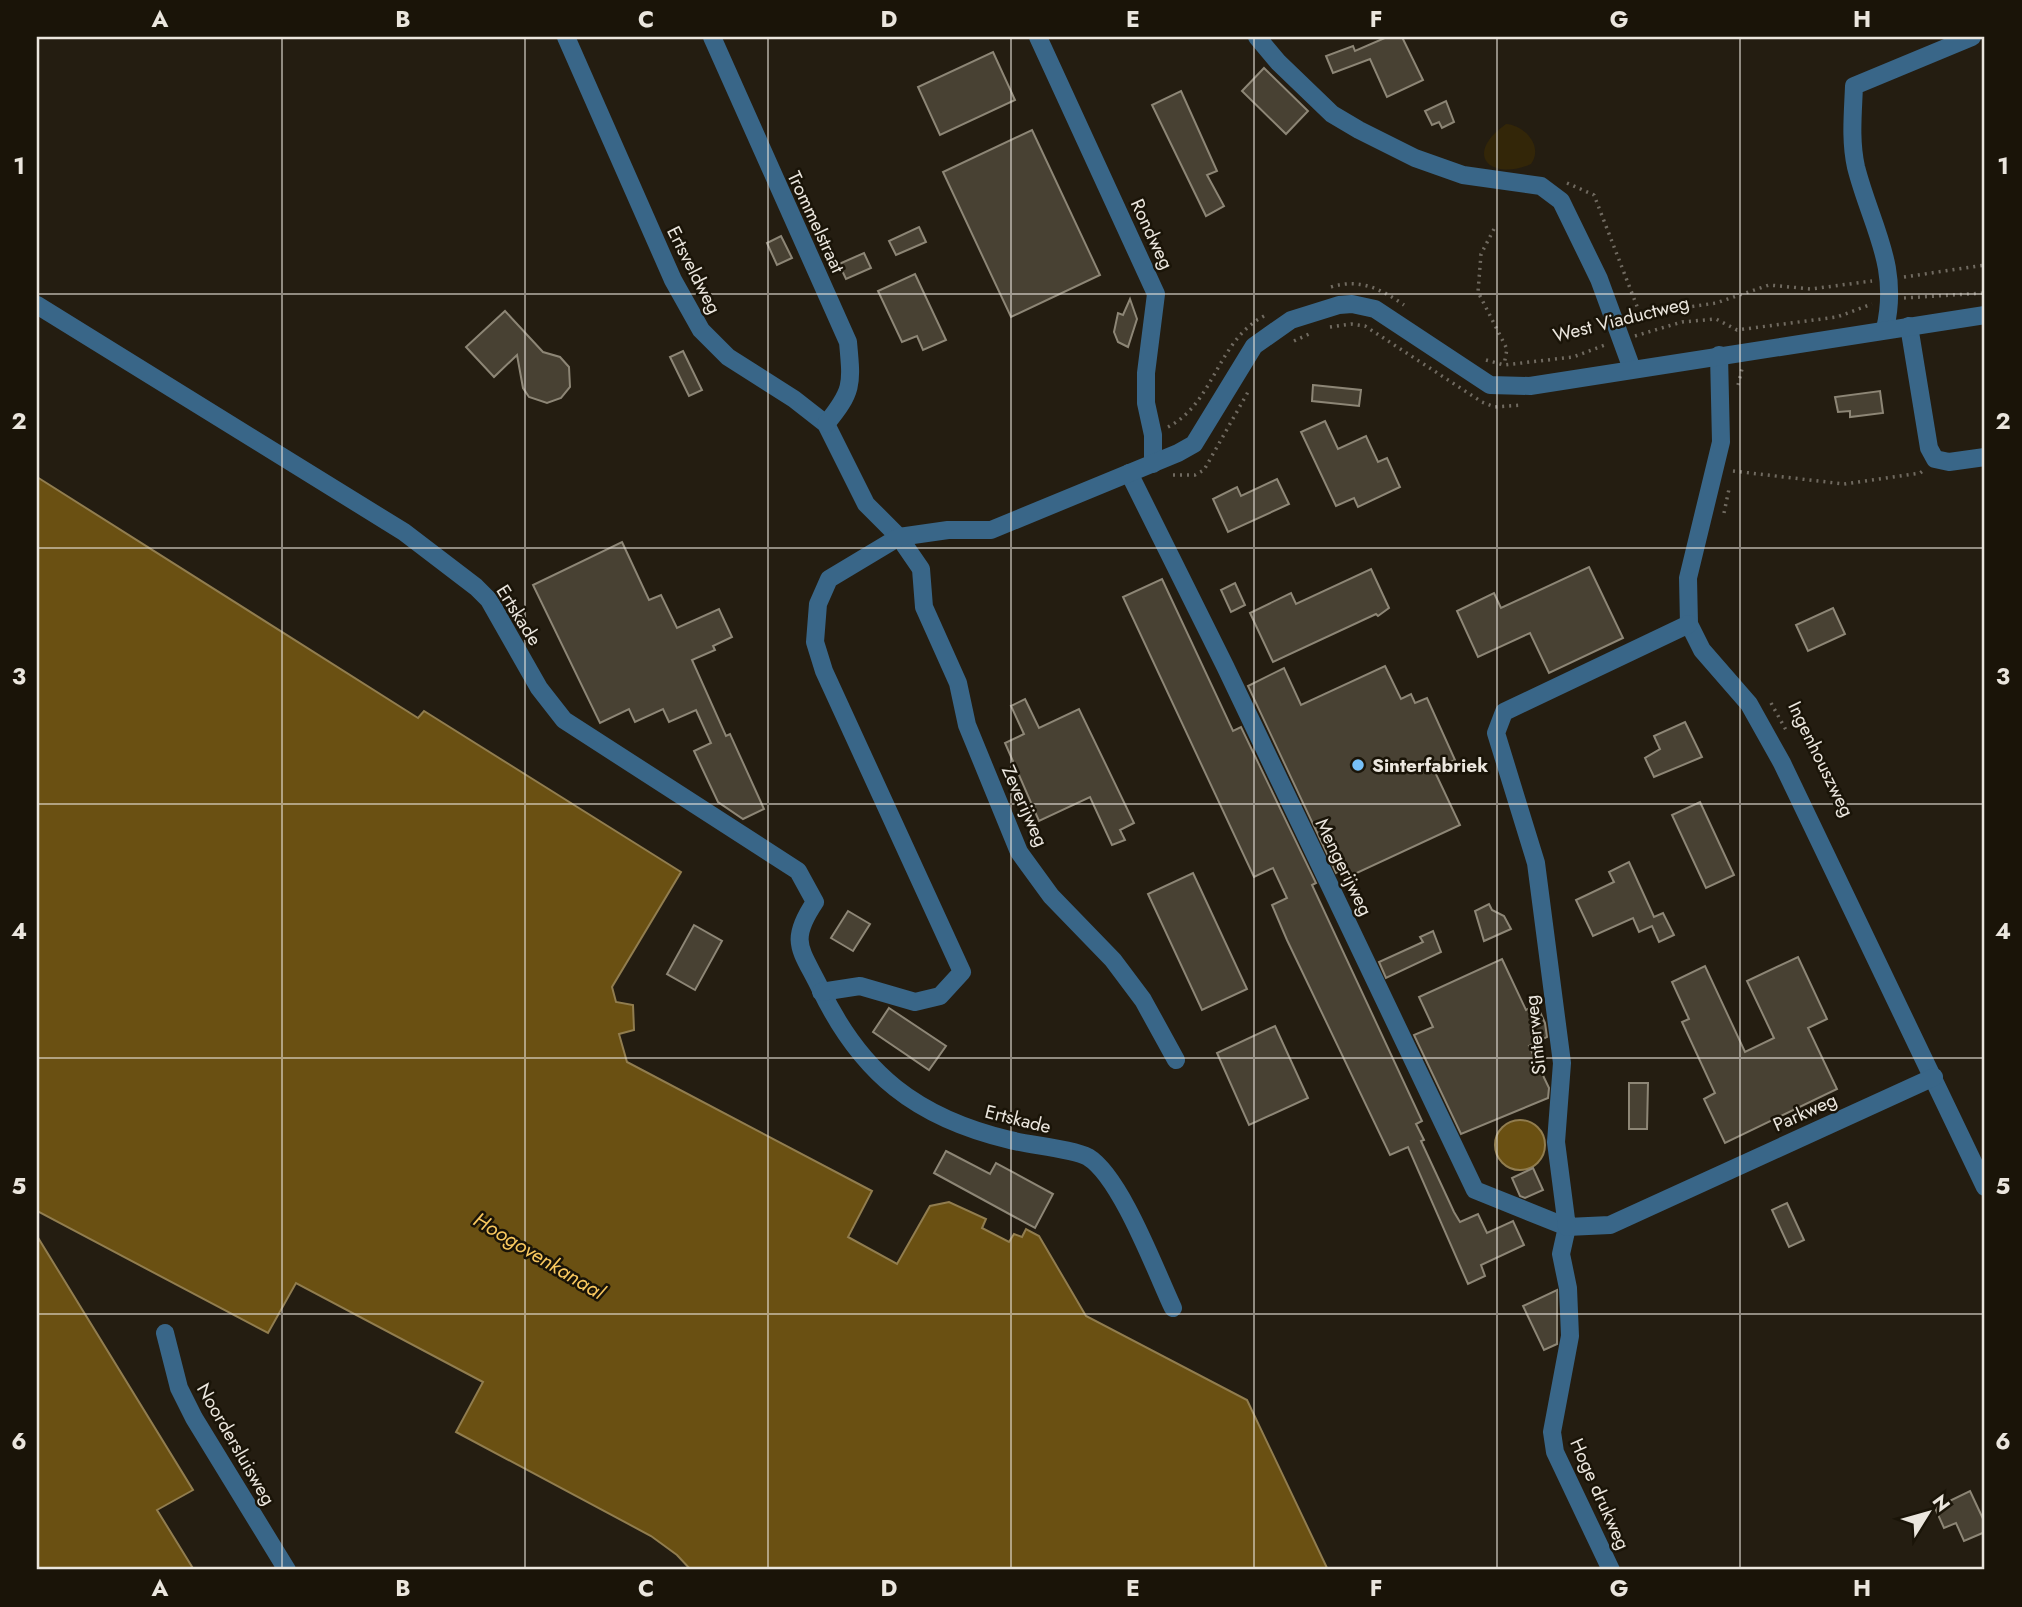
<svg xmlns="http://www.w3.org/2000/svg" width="2022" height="1607" font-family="Jost,sans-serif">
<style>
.green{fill:#332608}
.water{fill:#6a5012;stroke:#917d4f;stroke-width:2}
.building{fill:#484133;stroke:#8d8676;stroke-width:2}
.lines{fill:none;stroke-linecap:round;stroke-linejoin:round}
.path{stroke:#706a60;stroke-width:3.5;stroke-dasharray:2 5;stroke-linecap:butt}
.minor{stroke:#396688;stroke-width:18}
.grid{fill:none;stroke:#ebe6de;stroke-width:2;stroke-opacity:0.55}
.poi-dot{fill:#77c0f7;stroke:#1a1408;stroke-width:2.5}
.labels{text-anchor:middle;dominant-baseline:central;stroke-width:5;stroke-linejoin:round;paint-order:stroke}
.street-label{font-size:19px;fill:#ebe6de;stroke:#1a1408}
.poi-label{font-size:19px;font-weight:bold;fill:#ebe6de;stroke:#1a1408;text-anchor:start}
.water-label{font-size:21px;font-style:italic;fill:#f9c85f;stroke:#1a1408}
.neatline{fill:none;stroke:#ebe6de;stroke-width:2.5}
.grid-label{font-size:23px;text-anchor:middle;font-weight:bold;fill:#ebe6de}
</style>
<rect width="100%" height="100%" fill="#241d11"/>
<!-- green -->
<path class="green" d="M1506 124C1524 125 1544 146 1531 164 1493 181 1461 156 1506 124Z"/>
<!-- water -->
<g class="water">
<polygon points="37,477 418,718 424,711 681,872 612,987 616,1002 633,1005 634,1030 619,1034 627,1062 872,1191 848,1237 897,1264 930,1206 949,1202 986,1219 982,1228 1009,1242 1014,1234 1022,1237 1026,1229 1039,1236 1086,1316 1247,1400 1328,1570 691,1570 677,1555 651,1536 456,1432 483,1382 296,1283 268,1333 37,1211"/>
<circle cx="1520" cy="1145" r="25"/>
<polygon points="37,1236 193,1490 157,1510 194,1570 37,1570"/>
</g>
<!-- building -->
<g class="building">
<polygon points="1387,37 1402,37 1423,80 1387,97 1370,59 1333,73 1326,56 1353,46 1355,51"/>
<polygon points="993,52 1015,100 940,135 918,87"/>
<polygon points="1264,68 1308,111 1286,134 1242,91"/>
<polygon points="1181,91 1217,171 1207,175 1224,206 1206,216 1152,105"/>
<polygon points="1446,101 1454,122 1442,128 1439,122 1432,125 1425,111"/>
<polygon points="1032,130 1100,275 1011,317 943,172"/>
<polygon points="919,227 926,242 896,255 889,241"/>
<polygon points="781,236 792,258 777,265 767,243"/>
<polygon points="864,253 871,268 846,279 839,264"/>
<polygon points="915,274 946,340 923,350 917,336 902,342 878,291"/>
<polygon points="1130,299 1137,319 1128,347 1118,342 1114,332 1118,313 1123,315"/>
<polygon points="505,311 543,352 560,357 569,367 570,387 561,398 547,403 529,397 523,388 517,355 494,377 466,347"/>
<polygon points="683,351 702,390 689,396 670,357"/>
<polygon points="1313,385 1361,390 1359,406 1312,401"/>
<polygon points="1880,391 1883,413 1850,417 1850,411 1838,412 1835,397"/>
<polygon points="1325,421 1338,449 1366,436 1378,462 1387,458 1400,487 1358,507 1354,498 1336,506 1301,432"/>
<polygon points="1277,479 1289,504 1228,532 1213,499 1237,487 1241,496"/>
<polygon points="622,542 649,600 661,595 677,628 719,609 732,637 713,646 715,650 692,660 726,736 730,734 764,809 743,819 718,802 694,751 711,743 696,710 669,722 663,709 635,722 629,709 600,723 533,585"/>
<polygon points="1589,567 1623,638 1549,673 1530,633 1478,657 1457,611 1494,593 1501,608"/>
<polygon points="1371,569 1389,608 1378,616 1376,614 1273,662 1250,613 1291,593 1296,604"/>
<polygon points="1162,579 1233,731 1241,727 1316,883 1312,885 1422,1121 1416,1124 1424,1140 1421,1141 1454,1212 1460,1222 1478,1214 1487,1233 1513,1221 1524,1245 1481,1265 1485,1276 1468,1284 1408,1147 1390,1155 1287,940 1272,905 1287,898 1273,868 1254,877 1123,597"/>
<polygon points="1235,583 1245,605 1231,612 1221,590"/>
<polygon points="1833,608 1845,634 1808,651 1796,625"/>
<polygon points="1385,666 1401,699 1411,694 1415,703 1427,698 1455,760 1434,770 1460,825 1346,878 1342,870 1336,873 1248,686 1284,668 1301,705"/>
<polygon points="1025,699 1039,728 1079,709 1134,823 1120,830 1125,840 1112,845 1090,797 1039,821 1005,743 1024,734 1011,706"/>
<polygon points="1685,722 1702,757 1654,777 1645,758 1660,749 1654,736"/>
<polygon points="1700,802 1734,875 1706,888 1672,815"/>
<polygon points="1629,862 1654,917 1663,913 1674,935 1659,942 1652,926 1639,932 1633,918 1593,936 1576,900 1614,882 1609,872"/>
<polygon points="1193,873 1247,989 1202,1010 1148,894"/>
<polygon points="1489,904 1492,910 1504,916 1511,929 1484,941 1475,911"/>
<polygon points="848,911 870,924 853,951 831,938"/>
<polygon points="694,925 722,941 695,990 667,974"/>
<polygon points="1433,931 1441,952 1386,978 1379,962 1423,942 1420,937"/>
<polygon points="1798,957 1827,1019 1808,1028 1837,1089 1725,1143 1704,1099 1715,1093 1682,1022 1689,1019 1672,982 1705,966 1745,1052 1774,1038 1747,981"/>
<polygon points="1502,959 1526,1010 1537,1005 1545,1023 1547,1037 1529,1046 1549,1088 1548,1098 1461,1134 1414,1035 1433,1027 1419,997"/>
<polygon points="889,1008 946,1046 929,1070 873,1032"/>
<polygon points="1275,1026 1308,1098 1249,1125 1217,1053"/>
<polygon points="1629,1083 1648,1083 1647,1129 1629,1129"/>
<polygon points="946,1151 990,1174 996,1163 1053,1194 1035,1228 934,1173"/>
<polygon points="1533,1168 1543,1190 1525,1198 1520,1196 1512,1178"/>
<polygon points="1787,1203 1804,1240 1789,1247 1772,1210"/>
<polygon points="1557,1290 1557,1344 1544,1350 1523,1306"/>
<polygon points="1970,1491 1985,1523 1985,1532 1964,1541 1956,1523 1944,1528 1935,1508"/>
</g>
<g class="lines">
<!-- path -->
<g class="path">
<polyline points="1567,183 1594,195 1640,314 1716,303 1769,285 1811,289 1872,281"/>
<polyline points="1494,229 1481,254 1478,292 1507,349 1504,365"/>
<polyline points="1904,277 1985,265"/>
<path d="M1331 287C1360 278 1381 289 1404 305"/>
<polyline points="1904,298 1985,293"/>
<polyline points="1330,327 1351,324 1365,326 1482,402 1495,407 1522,405"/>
<polyline points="1635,336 1682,322 1716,319 1737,330 1837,317 1872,304"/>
<polyline points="1294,341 1309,334"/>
<polyline points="1486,360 1504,365 1573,357 1605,345"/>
<polyline points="1738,385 1742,369"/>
<path d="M1168 427C1215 403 1217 339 1266 315"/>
<polyline points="1733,471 1844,484 1920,473 1924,470"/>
<polyline points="1173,475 1195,475 1204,470 1248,392"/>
<polyline points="1724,513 1729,489"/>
<polyline points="1771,703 1786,730"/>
</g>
<!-- minor -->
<g class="minor">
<polyline points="566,37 673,280 701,330 728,357 794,399 826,424 866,504 899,537 921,569 924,607 958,683 967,725 1019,852 1051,896 1113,960 1143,1000 1176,1060"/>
<path d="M712 37 848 342C852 385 853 391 826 424"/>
<polyline points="1038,37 1156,294 1146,373 1146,403 1153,435 1153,464"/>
<polyline points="1257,37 1278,62 1332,114 1359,130 1415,158 1463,175 1541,186 1561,201 1599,279 1632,369"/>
<path d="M37 305 404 532 476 587 489 600 539 688 564 720 798 871 815 902C788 942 801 949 820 988 861 1074 917 1118 1010 1140 1029 1145 1074 1149 1088 1157 1121 1177 1156 1272 1173 1308"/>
<polyline points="1909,326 1929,448 1935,459 1949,462 1985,457"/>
<path d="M1885 329C1900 265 1871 226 1856 167 1850 140 1853 113 1854 86L1972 37"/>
<polyline points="1719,355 1721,442 1688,578 1689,624 1702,650 1749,704 1782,763 1985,1187"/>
<polyline points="1129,473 1225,666 1475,1190 1567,1227 1561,1254 1568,1288 1570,1336 1552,1432 1555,1452 1611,1570"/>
<polyline points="1689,624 1504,712 1496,733 1536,863 1562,1063 1556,1142 1567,1227 1610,1225 1934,1077"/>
<polyline points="821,992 860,986 915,1002 940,996 962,972 824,671 815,642 818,604 829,579 899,537 948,530 991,530 1178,453 1194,444 1254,346 1291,320 1339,305 1352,304 1375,309 1490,385 1530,386 1985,315"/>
<polyline points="165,1333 179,1388 194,1418 287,1570"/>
</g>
</g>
<!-- grid -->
<path class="grid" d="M282 37V1570M525 37V1570M768 37V1570M1011 37V1570M1254 37V1570M1497 37V1570M1740 37V1570M37 294H1985M37 548H1985M37 804H1985M37 1058H1985M37 1314H1985"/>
<!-- markers -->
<circle class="poi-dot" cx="1358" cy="765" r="7"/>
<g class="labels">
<!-- street labels -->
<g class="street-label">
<text transform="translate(816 222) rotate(65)">Trommelstraat</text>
<text transform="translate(1152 234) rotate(65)">Rondweg</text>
<text transform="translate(694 270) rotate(63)">Ertsveldweg</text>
<text transform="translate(1621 319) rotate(-14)">West Viaductweg</text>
<text transform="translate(519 615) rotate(58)">Ertskade</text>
<text transform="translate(1821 759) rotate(64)">Ingenhouszweg</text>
<text transform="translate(1025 806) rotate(66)">Zeverijweg</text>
<text transform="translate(1344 867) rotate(64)">Mengerijweg</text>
<text transform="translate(1535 1035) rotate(-96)">Sinterweg</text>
<text transform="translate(1805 1112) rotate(-24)">Parkweg</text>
<text transform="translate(1018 1119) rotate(14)">Ertskade</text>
<text transform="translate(236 1444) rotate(60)">Noordersluisweg</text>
<text transform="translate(1600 1494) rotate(66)">Hoge drukweg</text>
</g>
<!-- poi labels -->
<g class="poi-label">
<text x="1372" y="765">Sinterfabriek</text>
</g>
<!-- water labels -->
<g class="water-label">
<text transform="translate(539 1256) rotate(31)">Hoogovenkanaal</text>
</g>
</g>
<!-- border -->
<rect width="2022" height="1607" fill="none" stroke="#1a1408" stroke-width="77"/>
<!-- north arrow -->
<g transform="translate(1928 1513) rotate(53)" stroke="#1a1408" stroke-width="5" paint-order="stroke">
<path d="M0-5L12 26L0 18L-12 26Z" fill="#ebe6de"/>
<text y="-10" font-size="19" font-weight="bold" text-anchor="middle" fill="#ebe6de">N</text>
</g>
<rect x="38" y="38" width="1945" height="1530" class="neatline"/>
<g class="grid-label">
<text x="160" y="27">A</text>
<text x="403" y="27">B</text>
<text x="646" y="27">C</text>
<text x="889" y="27">D</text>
<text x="1133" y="27">E</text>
<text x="1376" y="27">F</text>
<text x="1619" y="27">G</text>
<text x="1862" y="27">H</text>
<text x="19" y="174">1</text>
<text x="2003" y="174">1</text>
<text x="19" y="429">2</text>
<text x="2003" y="429">2</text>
<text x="19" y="684">3</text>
<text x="2003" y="684">3</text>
<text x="19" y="939">4</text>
<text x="2003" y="939">4</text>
<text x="19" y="1194">5</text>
<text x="2003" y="1194">5</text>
<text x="19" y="1449">6</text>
<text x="2003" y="1449">6</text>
<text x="160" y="1596">A</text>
<text x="403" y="1596">B</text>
<text x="646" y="1596">C</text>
<text x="889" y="1596">D</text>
<text x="1133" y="1596">E</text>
<text x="1376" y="1596">F</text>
<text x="1619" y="1596">G</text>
<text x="1862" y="1596">H</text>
</g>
</svg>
